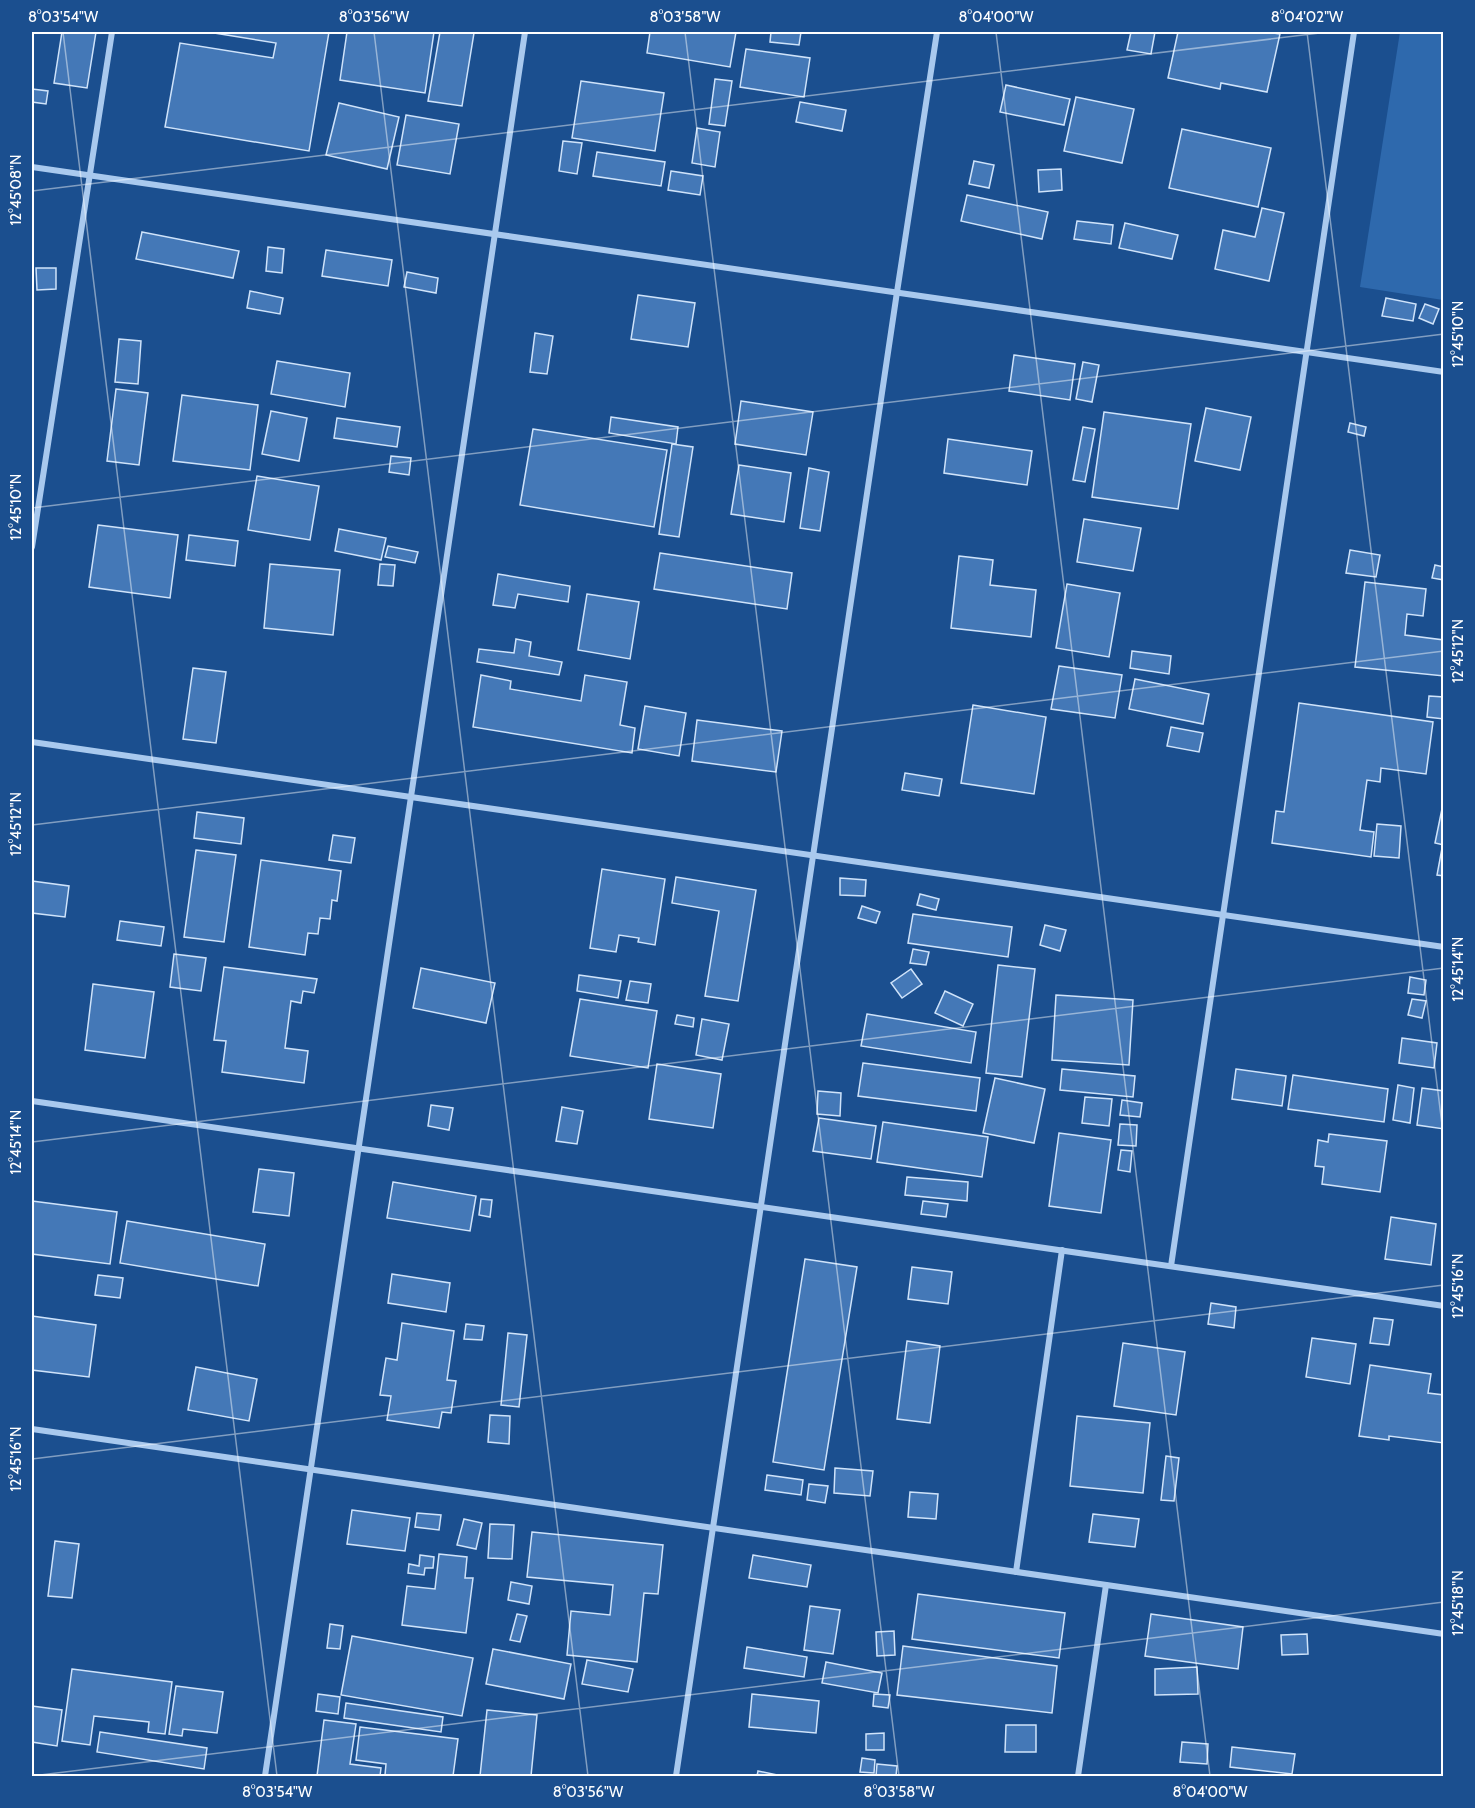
<svg xmlns="http://www.w3.org/2000/svg" width="1475" height="1808" font-family="Cabin,sans-serif">
<style>
.green{fill:#2e69ad}
.building{fill:#4478b7;stroke:#cfe3fa;stroke-width:1.5}
.lines{fill:none;stroke-linecap:round;stroke-linejoin:round}
.street{stroke:#a9c9ee;stroke-width:6}
.ticks{fill:none;stroke:#fff;stroke-width:1.5;stroke-opacity:0.45}
.neatline{fill:none;stroke:#fff;stroke-width:2}
.ticks-label{font-size:15px;text-anchor:middle;fill:#fff}
</style>
<rect width="100%" height="100%" fill="#1b4f8f"/>
<!-- green -->
<polygon class="green" points="1400,32 1443,32 1443,300 1360,287"/>
<!-- building -->
<g class="building">
<polygon points="62,32 96,32 87,88 54,83"/>
<polygon points="208,32 329,32 309,151 165,127 180,43 273,58 276,43"/>
<polygon points="347,32 434,32 425,93 340,80"/>
<polygon points="440,32 474,33 462,106 428,101"/>
<polygon points="650,32 736,32 730,67 647,53"/>
<polygon points="771,32 801,32 799,45 770,42"/>
<polygon points="1131,32 1155,32 1151,54 1127,50"/>
<polygon points="1178,32 1266,32 1280,34 1267,92 1221,83 1220,89 1168,78"/>
<polygon points="746,49 810,58 804,97 740,87"/>
<polygon points="715,79 732,81 725,126 709,124"/>
<polygon points="581,81 664,93 655,151 572,138"/>
<polygon points="1006,85 1070,99 1064,125 1000,112"/>
<polygon points="32,89 48,91 46,104 32,102"/>
<polygon points="1076,97 1134,109 1122,163 1064,151"/>
<polygon points="800,102 846,110 842,131 796,122"/>
<polygon points="339,103 399,117 387,169 326,155"/>
<polygon points="406,115 459,124 450,174 397,165"/>
<polygon points="697,128 720,132 715,167 692,163"/>
<polygon points="1182,129 1271,148 1258,207 1169,188"/>
<polygon points="563,141 582,143 577,174 559,171"/>
<polygon points="597,152 665,162 661,186 593,176"/>
<polygon points="974,161 994,165 989,188 969,184"/>
<polygon points="1061,169 1062,190 1039,192 1038,170"/>
<polygon points="671,171 703,176 700,195 668,190"/>
<polygon points="967,195 1048,212 1042,239 961,221"/>
<polygon points="1262,208 1284,213 1269,281 1215,269 1223,230 1255,237"/>
<polygon points="1077,221 1113,225 1111,244 1074,239"/>
<polygon points="1125,223 1178,235 1172,259 1119,248"/>
<polygon points="142,232 239,251 233,278 136,259"/>
<polygon points="268,247 284,249 282,273 266,271"/>
<polygon points="326,250 392,260 388,286 322,276"/>
<polygon points="36,268 56,268 56,289 37,290"/>
<polygon points="407,272 438,278 436,293 404,287"/>
<polygon points="250,291 283,298 280,314 247,308"/>
<polygon points="638,295 695,303 688,347 631,339"/>
<polygon points="1386,298 1416,304 1413,321 1382,316"/>
<polygon points="1425,304 1439,309 1433,324 1419,318"/>
<polygon points="535,333 553,336 547,374 530,372"/>
<polygon points="119,339 141,341 138,384 115,382"/>
<polygon points="1014,355 1075,364 1070,400 1009,391"/>
<polygon points="277,361 350,373 345,407 271,394"/>
<polygon points="1083,362 1099,365 1092,402 1076,399"/>
<polygon points="116,389 148,393 139,465 107,461"/>
<polygon points="182,395 258,405 250,470 173,461"/>
<polygon points="741,401 813,412 806,455 735,444"/>
<polygon points="1206,408 1251,417 1240,470 1195,461"/>
<polygon points="271,411 307,418 299,461 262,454"/>
<polygon points="1104,412 1191,424 1178,509 1092,497"/>
<polygon points="611,417 678,427 676,444 609,433"/>
<polygon points="337,418 400,427 397,447 334,438"/>
<polygon points="1350,423 1366,427 1364,436 1348,432"/>
<polygon points="1083,427 1095,429 1085,482 1073,480"/>
<polygon points="533,429 667,450 654,527 520,505"/>
<polygon points="948,439 1032,451 1027,485 944,473"/>
<polygon points="672,444 693,447 679,537 659,534"/>
<polygon points="391,456 411,458 409,475 389,472"/>
<polygon points="739,465 791,473 784,522 731,514"/>
<polygon points="809,468 829,472 820,531 800,528"/>
<polygon points="257,476 319,486 310,540 248,530"/>
<polygon points="1084,519 1141,528 1133,571 1077,562"/>
<polygon points="98,525 178,535 170,598 89,587"/>
<polygon points="339,529 386,538 381,560 335,551"/>
<polygon points="189,535 238,541 235,566 186,560"/>
<polygon points="388,546 418,552 415,563 385,557"/>
<polygon points="1350,550 1380,555 1376,577 1346,573"/>
<polygon points="660,553 792,573 787,609 654,589"/>
<polygon points="959,556 993,560 990,585 1036,590 1031,637 951,628"/>
<polygon points="270,564 340,570 333,635 264,628"/>
<polygon points="380,564 395,565 393,586 378,585"/>
<polygon points="1435,565 1444,567 1444,580 1432,578"/>
<polygon points="498,574 570,586 568,602 518,594 515,608 493,605"/>
<polygon points="1365,582 1426,589 1423,616 1407,614 1405,635 1444,640 1444,676 1355,667"/>
<polygon points="1067,584 1120,593 1109,657 1056,648"/>
<polygon points="587,594 639,602 630,659 578,650"/>
<polygon points="516,639 531,642 529,656 562,662 559,675 477,662 479,649 514,653"/>
<polygon points="1132,651 1171,656 1169,674 1130,668"/>
<polygon points="1059,666 1122,675 1115,718 1051,709"/>
<polygon points="193,668 226,672 216,743 183,739"/>
<polygon points="481,675 511,681 510,689 581,701 585,675 627,682 620,725 635,728 632,753 473,727"/>
<polygon points="1135,679 1209,694 1203,724 1129,709"/>
<polygon points="1429,696 1444,697 1444,719 1427,717"/>
<polygon points="1299,703 1433,722 1426,774 1381,768 1380,782 1367,780 1360,830 1374,832 1371,857 1272,843 1276,811 1284,812"/>
<polygon points="973,705 1046,717 1034,794 961,783"/>
<polygon points="645,706 686,713 679,756 638,749"/>
<polygon points="697,720 782,731 776,772 692,761"/>
<polygon points="1171,727 1203,733 1199,752 1167,746"/>
<polygon points="905,773 942,779 939,796 902,790"/>
<polygon points="1444,799 1444,845 1435,843"/>
<polygon points="197,812 244,818 241,844 194,838"/>
<polygon points="1377,824 1401,826 1399,858 1374,856"/>
<polygon points="333,835 355,838 351,863 329,860"/>
<polygon points="1442,848 1444,849 1444,876 1437,875"/>
<polygon points="196,850 236,855 224,942 184,937"/>
<polygon points="261,860 341,871 337,901 332,900 330,919 320,918 318,934 308,933 305,955 249,947"/>
<polygon points="602,869 665,879 655,945 638,942 639,938 619,935 616,952 590,948"/>
<polygon points="676,877 756,890 738,1001 705,996 719,911 672,903"/>
<polygon points="840,878 866,880 865,896 840,895"/>
<polygon points="32,881 69,886 65,917 32,913"/>
<polygon points="920,894 939,899 936,910 917,905"/>
<polygon points="862,906 880,912 876,923 858,918"/>
<polygon points="913,914 1012,927 1008,957 908,943"/>
<polygon points="120,921 164,927 161,946 117,940"/>
<polygon points="1045,925 1066,930 1060,951 1040,945"/>
<polygon points="913,949 929,952 926,965 910,963"/>
<polygon points="174,954 206,958 201,991 170,987"/>
<polygon points="998,965 1035,969 1022,1077 986,1073"/>
<polygon points="224,967 317,979 314,993 303,991 301,1003 291,1001 285,1048 308,1051 304,1083 222,1072 226,1041 214,1040"/>
<polygon points="421,968 495,983 486,1023 413,1008"/>
<polygon points="911,969 922,984 902,998 891,983"/>
<polygon points="579,975 621,981 618,998 577,991"/>
<polygon points="1410,977 1426,980 1424,995 1408,993"/>
<polygon points="630,981 651,984 648,1003 626,1000"/>
<polygon points="93,984 154,992 145,1058 85,1050"/>
<polygon points="945,991 973,1004 963,1026 935,1013"/>
<polygon points="1056,995 1133,1000 1129,1065 1052,1060"/>
<polygon points="580,999 657,1011 648,1068 570,1056"/>
<polygon points="1412,999 1426,1001 1422,1018 1408,1015"/>
<polygon points="867,1014 976,1032 971,1063 861,1046"/>
<polygon points="677,1015 694,1018 693,1027 675,1024"/>
<polygon points="702,1019 729,1024 722,1060 696,1055"/>
<polygon points="1402,1038 1437,1043 1434,1068 1399,1063"/>
<polygon points="863,1063 980,1078 976,1111 858,1096"/>
<polygon points="657,1064 721,1074 713,1128 649,1119"/>
<polygon points="1062,1069 1135,1076 1133,1097 1060,1090"/>
<polygon points="1236,1069 1286,1076 1282,1106 1232,1099"/>
<polygon points="1293,1075 1388,1089 1384,1122 1288,1109"/>
<polygon points="995,1078 1045,1089 1034,1143 983,1133"/>
<polygon points="1398,1085 1414,1088 1410,1123 1393,1120"/>
<polygon points="1422,1088 1444,1091 1444,1129 1417,1125"/>
<polygon points="818,1091 841,1093 840,1116 817,1114"/>
<polygon points="1085,1097 1112,1099 1109,1126 1082,1123"/>
<polygon points="1122,1100 1142,1103 1140,1117 1120,1115"/>
<polygon points="431,1105 453,1108 449,1130 428,1126"/>
<polygon points="562,1107 583,1111 577,1144 556,1141"/>
<polygon points="819,1118 876,1126 871,1159 813,1151"/>
<polygon points="883,1122 988,1137 982,1177 877,1162"/>
<polygon points="1120,1124 1137,1125 1136,1146 1118,1145"/>
<polygon points="1059,1133 1111,1140 1101,1213 1049,1206"/>
<polygon points="1329,1134 1387,1141 1380,1192 1322,1184 1324,1167 1315,1166 1318,1140 1328,1142"/>
<polygon points="1121,1150 1132,1151 1130,1172 1118,1170"/>
<polygon points="259,1169 294,1173 289,1216 253,1212"/>
<polygon points="907,1177 968,1182 967,1201 905,1195"/>
<polygon points="393,1182 476,1196 470,1231 387,1218"/>
<polygon points="481,1199 492,1200 490,1217 479,1215"/>
<polygon points="32,1201 117,1212 110,1264 32,1254"/>
<polygon points="923,1201 948,1204 946,1217 921,1214"/>
<polygon points="1391,1217 1436,1224 1431,1265 1385,1259"/>
<polygon points="127,1221 265,1244 258,1286 120,1263"/>
<polygon points="805,1259 857,1267 824,1470 773,1462"/>
<polygon points="912,1267 952,1272 948,1304 908,1299"/>
<polygon points="392,1274 450,1283 446,1312 388,1303"/>
<polygon points="98,1275 123,1278 120,1298 95,1295"/>
<polygon points="1211,1303 1236,1307 1234,1328 1208,1324"/>
<polygon points="32,1316 96,1325 89,1377 32,1370"/>
<polygon points="1374,1318 1393,1320 1389,1345 1370,1343"/>
<polygon points="402,1323 454,1331 447,1380 456,1381 451,1413 442,1412 439,1428 387,1420 391,1396 380,1395 386,1358 397,1360"/>
<polygon points="466,1324 484,1326 482,1340 464,1339"/>
<polygon points="508,1333 527,1335 519,1407 501,1405"/>
<polygon points="1312,1338 1356,1344 1350,1384 1306,1377"/>
<polygon points="907,1341 940,1346 930,1423 897,1419"/>
<polygon points="1123,1343 1185,1352 1176,1415 1114,1406"/>
<polygon points="1370,1365 1431,1374 1428,1393 1444,1395 1444,1443 1389,1436 1389,1440 1359,1436"/>
<polygon points="196,1367 257,1379 249,1421 188,1410"/>
<polygon points="490,1415 510,1416 509,1444 488,1442"/>
<polygon points="1077,1416 1150,1423 1143,1493 1070,1486"/>
<polygon points="1166,1456 1179,1458 1174,1501 1161,1500"/>
<polygon points="835,1468 873,1471 870,1496 834,1493"/>
<polygon points="767,1475 803,1480 801,1495 765,1490"/>
<polygon points="809,1484 828,1486 825,1503 807,1500"/>
<polygon points="910,1492 938,1494 936,1519 908,1517"/>
<polygon points="352,1510 410,1518 405,1551 347,1544"/>
<polygon points="417,1513 441,1515 439,1530 415,1527"/>
<polygon points="1093,1514 1139,1519 1135,1547 1089,1542"/>
<polygon points="464,1519 482,1523 476,1549 457,1545"/>
<polygon points="490,1524 514,1525 512,1559 488,1558"/>
<polygon points="532,1532 663,1545 658,1594 644,1593 637,1662 567,1655 571,1611 610,1615 613,1585 527,1577"/>
<polygon points="55,1541 79,1544 72,1598 48,1596"/>
<polygon points="439,1554 467,1557 465,1578 473,1578 466,1633 402,1625 407,1586 435,1589"/>
<polygon points="420,1555 434,1557 433,1568 425,1568 424,1575 408,1573 409,1564 419,1566"/>
<polygon points="753,1555 811,1565 807,1587 749,1578"/>
<polygon points="511,1582 532,1586 529,1604 508,1600"/>
<polygon points="918,1594 1065,1613 1059,1658 912,1639"/>
<polygon points="810,1606 840,1610 833,1654 804,1650"/>
<polygon points="517,1614 527,1616 520,1642 510,1640"/>
<polygon points="1151,1614 1243,1627 1238,1669 1145,1656"/>
<polygon points="330,1624 343,1626 340,1649 327,1648"/>
<polygon points="894,1631 895,1655 877,1656 876,1632"/>
<polygon points="1307,1634 1308,1654 1282,1655 1281,1635"/>
<polygon points="352,1636 473,1658 462,1716 341,1695"/>
<polygon points="903,1646 1057,1666 1052,1713 897,1695"/>
<polygon points="747,1647 807,1657 804,1677 744,1668"/>
<polygon points="493,1649 571,1664 564,1699 486,1684"/>
<polygon points="587,1660 633,1669 628,1692 582,1684"/>
<polygon points="826,1662 882,1673 878,1693 822,1683"/>
<polygon points="1197,1667 1198,1694 1155,1695 1155,1669"/>
<polygon points="72,1669 172,1682 165,1734 148,1732 149,1722 94,1716 90,1745 62,1741"/>
<polygon points="176,1686 223,1692 217,1733 183,1729 182,1736 169,1734"/>
<polygon points="318,1694 340,1697 338,1714 316,1711"/>
<polygon points="752,1694 819,1701 816,1733 749,1727"/>
<polygon points="874,1694 890,1695 888,1708 873,1706"/>
<polygon points="346,1703 443,1717 441,1732 344,1718"/>
<polygon points="32,1706 62,1710 57,1746 32,1742"/>
<polygon points="487,1710 537,1715 531,1776 480,1776"/>
<polygon points="324,1720 356,1724 350,1764 381,1768 380,1776 317,1776"/>
<polygon points="1006,1725 1036,1725 1036,1752 1005,1752"/>
<polygon points="360,1727 458,1739 453,1776 401,1776 385,1775 386,1764 356,1760"/>
<polygon points="100,1732 207,1748 204,1769 97,1752"/>
<polygon points="884,1733 884,1750 866,1750 866,1734"/>
<polygon points="1182,1742 1208,1744 1207,1764 1180,1762"/>
<polygon points="1232,1747 1295,1754 1292,1774 1230,1767"/>
<polygon points="862,1758 875,1760 874,1773 860,1772"/>
<polygon points="877,1764 897,1766 896,1776 876,1776"/>
<polygon points="758,1771 782,1776 757,1776"/>
</g>
<g class="lines">
<!-- street -->
<g class="street">
<polyline points="32,167 1444,372"/>
<polyline points="32,547 112,32"/>
<polyline points="32,742 1444,947"/>
<polyline points="32,1101 1444,1306"/>
<polyline points="1171,1266 1354,32"/>
<polyline points="32,1429 1444,1634"/>
<polyline points="1016,1572 1062,1250"/>
<polyline points="265,1776 525,32"/>
<polyline points="676,1776 897,292 937,32"/>
<polyline points="1078,1776 1106,1585"/>
</g>
</g>
<!-- ticks -->
<path class="ticks" d="M63 32 277 1776M374 32 588 1776M685 32 899 1776M996 32 1210 1776M1307 32 1444 1141M32 191 1328 32M32 508 1444 334M32 825 1444 651M32 1142 1444 968M32 1459 1444 1285M32 1776 1444 1602"/>
<!-- border -->
<rect width="1475" height="1808" fill="none" stroke="#1b4f8f" stroke-width="66"/>
<rect x="33" y="33" width="1409" height="1742" class="neatline"/>
<g class="ticks-label">
<text x="63" y="22">8°03'54"W</text>
<text x="374" y="22">8°03'56"W</text>
<text x="685" y="22">8°03'58"W</text>
<text x="996" y="22">8°04'00"W</text>
<text x="1307" y="22">8°04'02"W</text>
<text transform="translate(16 190) rotate(-90)" y="5">12°45'08"N</text>
<text transform="translate(1458 334) rotate(-90)" y="5">12°45'10"N</text>
<text transform="translate(16 507) rotate(-90)" y="5">12°45'10"N</text>
<text transform="translate(1458 651) rotate(-90)" y="5">12°45'12"N</text>
<text transform="translate(16 824) rotate(-90)" y="5">12°45'12"N</text>
<text transform="translate(1458 969) rotate(-90)" y="5">12°45'14"N</text>
<text transform="translate(16 1142) rotate(-90)" y="5">12°45'14"N</text>
<text transform="translate(1458 1286) rotate(-90)" y="5">12°45'16"N</text>
<text transform="translate(16 1459) rotate(-90)" y="5">12°45'16"N</text>
<text transform="translate(1458 1603) rotate(-90)" y="5">12°45'18"N</text>
<text x="277" y="1797">8°03'54"W</text>
<text x="588" y="1797">8°03'56"W</text>
<text x="899" y="1797">8°03'58"W</text>
<text x="1210" y="1797">8°04'00"W</text>
</g>
</svg>
